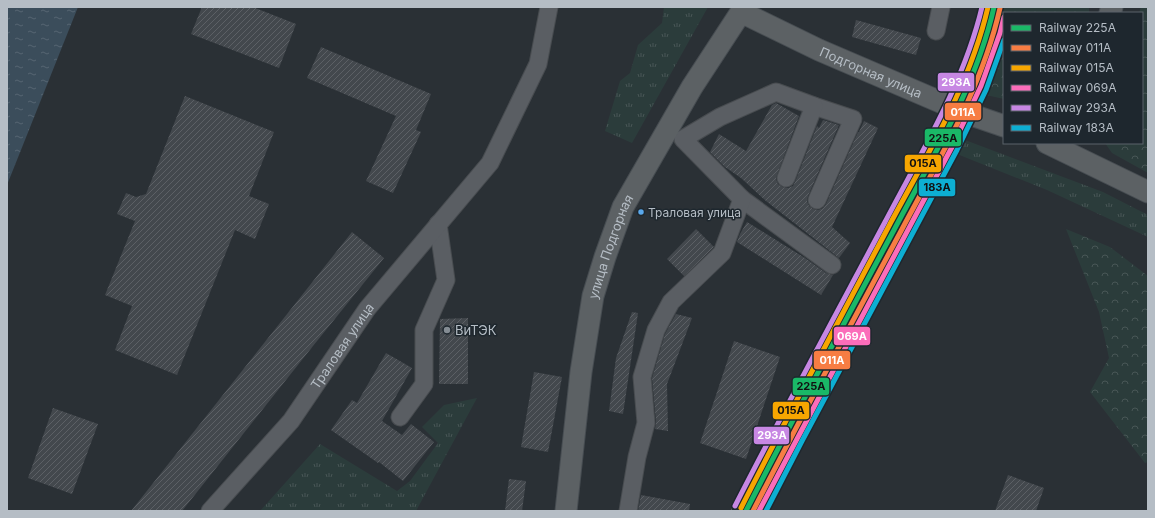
<svg xmlns="http://www.w3.org/2000/svg" width="1155" height="518" font-family="Inter,sans-serif">
<style>
.grass{fill:url(#grass-tufts)}
.forest{fill:url(#forest-crowns)}
.water{fill:url(#water-ripples)}
.building{fill:url(#building-hatch)}
.lines{fill:none;stroke-linecap:round;stroke-linejoin:round}
.minor-casing{stroke:#484c50;stroke-width:19}
.major-casing{stroke:#474d52;stroke-width:23}
.minor{stroke:#5a5e63;stroke-width:17}
.major{stroke:#5c6164;stroke-width:21}
.rail-casing{stroke:#5e6266;stroke-width:4.5}
.rail{stroke:#1e272e;stroke-width:3;stroke-dasharray:9;stroke-linecap:butt}
.rail-1-casing{stroke:#1e272e;stroke-width:8}
.rail-2-casing{stroke:#1e272e;stroke-width:8}
.rail-3-casing{stroke:#1e272e;stroke-width:8}
.rail-4-casing{stroke:#1e272e;stroke-width:8}
.rail-5-casing{stroke:#1e272e;stroke-width:8}
.rail-6-casing{stroke:#1e272e;stroke-width:8}
.rail-1{stroke:#1ab867;stroke-width:5}
.rail-2{stroke:#f77d43;stroke-width:5}
.rail-3{stroke:#f7a600;stroke-width:5}
.rail-4{stroke:#fb6dba;stroke-width:5}
.rail-5{stroke:#c787e3;stroke-width:5}
.rail-6{stroke:#0dafd3;stroke-width:5}
.bus-dot{fill:#5aa8eb;stroke:#1e272e;stroke-width:1.5}
.poi-dot{fill:#848c93;stroke:#1e272e;stroke-width:1.5}
.labels{text-anchor:middle;dominant-baseline:central;stroke-width:3;stroke-linejoin:round;paint-order:stroke}
.bus-label{font-size:12px;fill:#b5bdc5;stroke:#1e272e;text-anchor:start}
.street-label{font-size:13px;fill:#b5bdc5;stroke:#1e272e}
.poi-label{font-size:13px;fill:#b5bdc5;stroke:#1e272e;text-anchor:start}
.line-badge{stroke:#1e272e;stroke-width:1.5}
.badge-label{font-size:11px;text-anchor:middle;font-weight:bold;fill:#fff}
.pale-badge-label{font-size:11px;text-anchor:middle;font-weight:bold;fill:#111}
</style>
<defs>
<pattern id="grass-tufts" width="24" height="20" patternUnits="userSpaceOnUse"><rect width="24" height="20" fill="#2b3c3b"/><path d="M3 7l-1-3M5 7V3M7 7l1-3M15 17l-1-3M17 17v-4M19 17l1-3" fill="none" stroke="#485656"/></pattern>
<pattern id="forest-crowns" width="20" height="18" patternUnits="userSpaceOnUse"><rect width="20" height="18" fill="#2b3c3b"/><path d="M2 6a3 3 0 1 1 6 0M12 15a3 3 0 1 1 6 0" fill="none" stroke="#485656"/></pattern>
<pattern id="water-ripples" width="26" height="14" patternUnits="userSpaceOnUse"><rect width="26" height="14" fill="#3b4d5b"/><path d="M2 4q2-2 4 0t4 0M15 11q2-2 4 0t4 0" fill="none" stroke="#556571"/></pattern>
<pattern id="building-hatch" width="6" height="6" patternUnits="userSpaceOnUse"><rect width="6" height="6" fill="#43484d"/><path d="M-1 1l2-2M0 6l6-6M5 7l2-2" fill="none" stroke="#5c6065"/></pattern>
</defs>
<rect width="100%" height="100%" fill="#2a3035"/>
<!-- grass -->
<g class="grass">
<polygon points="664,7 708,7 632,143 605,131 620,81 630,73 638,45 662,23"/>
<polygon points="965,140 1103,192 1148,215 1148,237 1047,190 957,154"/>
<polygon points="477,398 416,511 260,511 320,444 397,491 410,481 438,443 422,427 444,405"/>
</g>
<!-- forest -->
<g class="forest">
<polygon points="1002,7 1089,7 1089,13 1004,13 1004,99 977,93"/>
<polygon points="1141,7 1148,7 1148,173 1112,153 1105,143 1142,143 1142,13 1139,13"/>
<polygon points="1066,229 1110,247 1148,276 1148,462 1145,463 1090,392 1109,358 1099,312"/>
</g>
<!-- water -->
<polygon class="water" points="7,7 78,7 7,185"/>
<!-- building -->
<g class="building">
<polygon points="202,7 253,7 296,24 279,68 191,34"/>
<polygon points="856,20 921,38 916,55 852,37"/>
<polygon points="321,47 431,94 416,130 421,132 393,193 366,181 396,116 307,78"/>
<polygon points="185,96 274,132 249,196 269,204 255,239 235,230 177,375 115,350 132,306 105,295 135,221 117,214 126,193 136,197 146,194"/>
<polygon points="776,103 799,116 777,175 776,179 778,184 783,187 788,188 793,186 795,182 817,126 819,128 823,120 839,125 808,196 807,201 809,206 813,209 818,210 823,208 826,204 858,132 859,132 864,121 878,128 832,227 850,243 839,258 766,201 741,178 725,167 710,152 719,134 746,151 772,105"/>
<polygon points="747,222 805,258 826,273 833,275 821,295 737,242 740,234"/>
<polygon points="696,229 714,247 684,276 667,259"/>
<polygon points="352,232 384,258 313,346 182,511 131,511"/>
<polygon points="632,312 638,313 623,414 609,411 616,358"/>
<polygon points="676,314 692,318 667,384 668,431 655,429 656,422 652,378 665,334"/>
<polygon points="468,318 468,384 439,384 440,319"/>
<polygon points="734,341 780,357 746,459 700,443"/>
<polygon points="386,353 412,368 382,421 402,435 411,424 434,442 403,481 379,462 378,463 331,430 352,400 357,403"/>
<polygon points="534,372 562,377 548,452 521,447"/>
<polygon points="53,408 98,424 72,494 28,478"/>
<polygon points="1008,475 1044,488 1036,511 995,511"/>
<polygon points="509,479 526,481 522,511 505,511"/>
<polygon points="641,495 690,504 689,511 638,511"/>
</g>
<g class="lines">
<!-- minor casing -->
<g class="minor-casing">
<g id="minor">
<polyline points="936,31 941,7"/>
<polyline points="814,106 853,119 817,200"/>
<polyline points="742,199 832,265"/>
<polyline points="400,417 424,384 424,330 446,280 438,224"/>
<path id="s1" d="M210 511 291 421 367 309 490 163 538 64 549 7"/>
<polyline points="628,511 637,457 646,423 642,377 656,330 671,302 722,253 742,199 683,139 720,117 776,92 814,106 786,178"/>
</g>
</g>
<!-- major casing -->
<g class="major-casing">
<g id="major">
<polyline points="1110,13 1112,7"/>
<polyline points="1047,143 1148,192"/>
<path id="s2" d="M566 511 581 372 593 296 605 257 623 207 692 87 741 12 819 50 966 113 1004 126"/>
</g>
</g>
<!-- minor -->
<use href="#minor" class="minor"/>
<!-- major -->
<use href="#major" class="major"/>
<!-- rail casing -->
<g class="rail-casing">
<path id="rail" d="M733 511 745 486C793 395 842 305 890 214 925 147 965 81 982 7"/>
</g>
<!-- rail -->
<use href="#rail" class="rail"/>
<!-- rail-1 casing -->
<g class="rail-1-casing">
<path id="rail-1" d="M746 511C794 417 844 323 894 230 932 158 976 87 994 7"/>
</g>
<!-- rail-2 casing -->
<g class="rail-2-casing">
<path id="rail-2" d="M753 511C801 417 851 324 901 231 939 159 982 88 1000 8"/>
</g>
<!-- rail-3 casing -->
<g class="rail-3-casing">
<path id="rail-3" d="M741 508C789 413 840 319 890 224 927 155 970 85 988 7"/>
</g>
<!-- rail-4 casing -->
<g class="rail-4-casing">
<polyline id="rail-4" points="759,511 797,439 952,147 981,86 1000,33 1004,17"/>
</g>
<!-- rail-5 casing -->
<g class="rail-5-casing">
<path id="rail-5" d="M735 506C784 410 835 316 885 222 921 153 964 83 982 7"/>
</g>
<!-- rail-6 casing -->
<g class="rail-6-casing">
<polyline id="rail-6" points="766,511 802,441 957,150 986,90 1004,40"/>
</g>
<!-- rail-1 -->
<use href="#rail-1" class="rail-1"/>
<!-- rail-2 -->
<use href="#rail-2" class="rail-2"/>
<!-- rail-3 -->
<use href="#rail-3" class="rail-3"/>
<!-- rail-4 -->
<use href="#rail-4" class="rail-4"/>
<!-- rail-5 -->
<use href="#rail-5" class="rail-5"/>
<!-- rail-6 -->
<use href="#rail-6" class="rail-6"/>
</g>
<!-- markers -->
<circle class="bus-dot" cx="641" cy="212" r="3.5"/>
<circle class="poi-dot" cx="447" cy="330" r="4"/>
<g class="labels">
<!-- bus labels -->
<g class="bus-label">
<text x="648" y="212">Траловая улица</text>
</g>
<!-- street labels -->
<g class="street-label">
<text stroke="none"><textPath href="#s2" startOffset="682">Подгорная улица</textPath></text>
<text stroke="none"><textPath href="#s2" startOffset="269">улица Подгорная</textPath></text>
<text stroke="none"><textPath href="#s1" startOffset="212">Траловая улица</textPath></text>
</g>
<!-- poi labels -->
<g class="poi-label">
<text x="455" y="330">ВиТЭК</text>
</g>
</g>
<g class="line-badge">
<rect x="937" y="72" width="38" height="20" rx="4" fill="#c787e3"/>
<rect x="944" y="102" width="38" height="19" rx="4" fill="#f77d43"/>
<rect x="924" y="128" width="38" height="19" rx="4" fill="#1ab867"/>
<rect x="904" y="154" width="38" height="19" rx="4" fill="#f7a600"/>
<rect x="918" y="178" width="38" height="19" rx="4" fill="#0dafd3"/>
<rect x="833" y="326" width="38" height="20" rx="4" fill="#fb6dba"/>
<rect x="813" y="350" width="38" height="20" rx="4" fill="#f77d43"/>
<rect x="792" y="377" width="38" height="19" rx="4" fill="#1ab867"/>
<rect x="772" y="401" width="38" height="19" rx="4" fill="#f7a600"/>
<rect x="753" y="426" width="37" height="19" rx="4" fill="#c787e3"/>
</g>
<g class="badge-label">
<text x="956" y="86">293А</text>
<text x="963" y="116">011А</text>
<text x="852" y="340">069А</text>
<text x="832" y="364">011А</text>
<text x="772" y="439">293А</text>
</g>
<g class="pale-badge-label">
<text x="943" y="142">225А</text>
<text x="923" y="167">015А</text>
<text x="937" y="191">183А</text>
<text x="811" y="390">225А</text>
<text x="791" y="414">015А</text>
</g>
<!-- border -->
<rect width="1155" height="518" fill="none" stroke="#b5bdc5" stroke-width="16"/>
<!-- legend -->
<rect x="1003" y="12" width="140" height="132" fill="#1e272e" stroke="#5a636a"/>
<rect x="1011" y="25" width="20" height="6" fill="#1ab867" stroke="#5a636a"/>
<text x="1039" y="32" font-size="12" fill="#b5bdc5">Railway 225А</text>
<rect x="1011" y="45" width="20" height="6" fill="#f77d43" stroke="#5a636a"/>
<text x="1039" y="52" font-size="12" fill="#b5bdc5">Railway 011А</text>
<rect x="1011" y="65" width="20" height="6" fill="#f7a600" stroke="#5a636a"/>
<text x="1039" y="72" font-size="12" fill="#b5bdc5">Railway 015А</text>
<rect x="1011" y="85" width="20" height="6" fill="#fb6dba" stroke="#5a636a"/>
<text x="1039" y="92" font-size="12" fill="#b5bdc5">Railway 069А</text>
<rect x="1011" y="105" width="20" height="6" fill="#c787e3" stroke="#5a636a"/>
<text x="1039" y="112" font-size="12" fill="#b5bdc5">Railway 293А</text>
<rect x="1011" y="125" width="20" height="6" fill="#0dafd3" stroke="#5a636a"/>
<text x="1039" y="132" font-size="12" fill="#b5bdc5">Railway 183А</text>
</svg>
